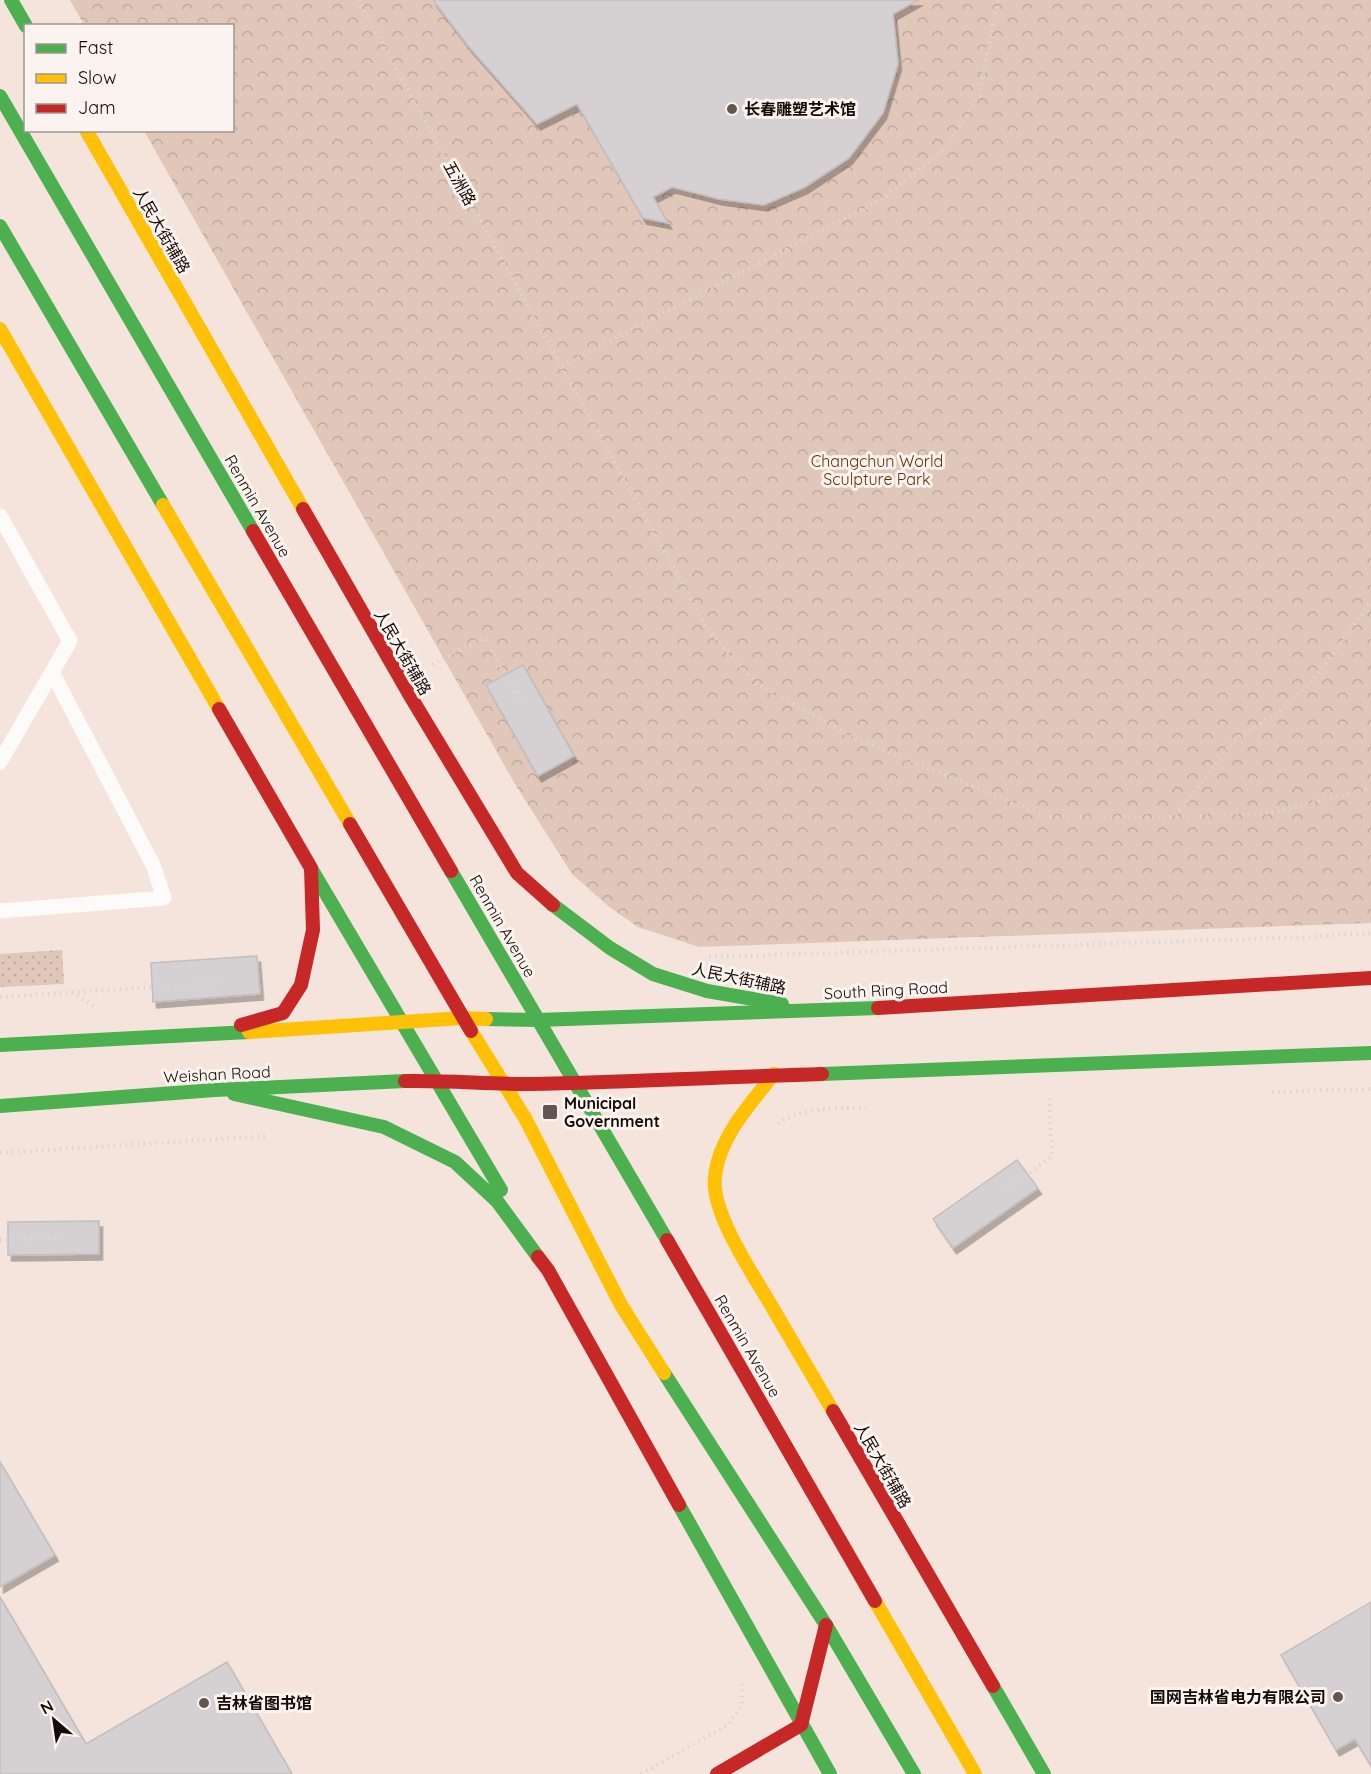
<svg xmlns="http://www.w3.org/2000/svg" width="1371" height="1774" font-family="Quicksand,'Noto Sans SC',sans-serif">
<style>
.grass{fill:url(#grass-dots)}
.park{fill:url(#park-crowns)}
.building{fill:#d5d1d3;stroke:#c2bfc1;stroke-width:1.5;filter:url(#shadow)}
.lines{fill:none;stroke-linecap:round;stroke-linejoin:round}
.path{stroke:#dad6d4;stroke-width:4;stroke-dasharray:1.5 4.5;stroke-linecap:butt}
.lane{stroke:#fdfbfa;stroke-width:15}
.fast{stroke:#4caf50;stroke-width:14}
.slow{stroke:#ffc107;stroke-width:14}
.jam{stroke:#c62828;stroke-width:14}
.poi-dot{fill:#635650;stroke:#fbf3ef;stroke-width:2}
.labels{text-anchor:middle;dominant-baseline:central;stroke-width:6;stroke-linejoin:round;paint-order:stroke}
.poi-label{font-size:16px;font-weight:bold;fill:#150a04;stroke:#fbf3ef;text-anchor:start}
.street-label{font-size:16px;fill:#150a04;stroke:#fbf3ef}
.park-label{font-size:16px;fill:#6b2f00;stroke:#fbf3ef}
</style>
<defs>
<pattern id="grass-dots" width="8" height="8" patternUnits="userSpaceOnUse" patternTransform="scale(1.5)"><rect width="8" height="8" fill="#e0c7b9"/><path d="M2 2h.1M6 6h.1" fill="none" stroke="#bfaa9d" stroke-width="1.8" stroke-linecap="round"/></pattern>
<pattern id="park-crowns" width="20" height="18" patternUnits="userSpaceOnUse" patternTransform="scale(1.5)"><rect width="20" height="18" fill="#e0c7b9"/><path d="M2 6a3 3 0 1 1 6 0M12 15a3 3 0 1 1 6 0" fill="none" stroke="#bfaa9d"/></pattern>
<filter id="shadow"><feDropShadow dx="3.5" dy="6" stdDeviation="0" flood-color="#0004"/></filter>
</defs>
<rect width="100%" height="100%" fill="#f4e4dc"/>
<!-- grass -->
<polygon class="grass" points="62,950 64,984 0,987 0,954"/>
<!-- park -->
<polygon class="park" points="70,0 1371,0 1371,923 699,947 638,927 608,906 572,874 515,784 144,131 232,130 232,26 84,25"/>
<!-- building -->
<g class="building">
<polygon points="433,0 918,0 893,14 898,64 883,113 849,158 805,187 764,205 719,199 672,187 653,197 668,223 643,218 577,104 537,124 469,47"/>
<polygon points="523,665 574,756 538,776 486,685"/>
<polygon points="257,956 260,994 153,1002 151,963"/>
<polygon points="1017,1160 1038,1188 953,1248 933,1219"/>
<polygon points="99,1221 99,1254 8,1255 8,1222"/>
<polygon points="0,1462 55,1555 0,1587"/>
<polygon points="0,1597 86,1744 227,1662 292,1774 0,1774"/>
<polygon points="1371,1602 1371,1766 1355,1739 1336,1750 1281,1655"/>
</g>
<g class="lines">
<!-- path -->
<g class="path">
<polyline points="358,0 708,630 756,683 850,736 1049,817 1176,817 1270,813 1371,788"/>
<polyline points="562,366 884,198 946,148 979,95 998,0"/>
<polyline points="432,664 484,638 523,705"/>
<polyline points="1176,816 1234,740 1276,714 1312,682 1371,601"/>
<polyline points="709,957 1309,937 1371,933"/>
<polyline points="72,992 97,1008"/>
<polyline points="0,997 219,983"/>
<polyline points="1272,1092 1371,1089"/>
<path d="M778 1124C803 1106 836 1109 866 1107"/>
<polyline points="0,1153 266,1136"/>
<polyline points="1006,1191 1052,1156 1049,1098"/>
<polyline points="0,1240 62,1238"/>
<polyline points="641,1774 729,1724 742,1705 742,1684"/>
</g>
<!-- lane -->
<g class="lane">
<polyline points="0,516 70,641 0,762"/>
<polyline points="0,911 164,898 153,865 52,672"/>
</g>
<!-- fast -->
<g class="fast">
<polyline points="11,0 26,26"/>
<polyline points="0,96 253,531"/>
<polyline points="0,226 163,505"/>
<polyline points="312,870 501,1190"/>
<polyline points="451,871 667,1240"/>
<polyline points="553,905 610,948 653,974 707,991 782,1004"/>
<polyline points="486,1019 538,1020 878,1008"/>
<polyline points="0,1045 249,1032"/>
<polyline points="822,1074 1371,1053"/>
<polyline points="234,1094 384,1127 455,1162 497,1201 538,1257"/>
<polyline points="0,1106 215,1090 405,1081"/>
<polyline points="664,1373 826,1625 914,1774"/>
<polyline points="679,1505 830,1774"/>
<polyline points="993,1686 1044,1774"/>
</g>
<!-- slow -->
<g class="slow">
<polyline points="86,130 303,509"/>
<polyline points="0,329 219,709"/>
<polyline points="163,505 350,824"/>
<polyline points="471,1031 525,1118 621,1305 664,1373"/>
<polyline points="249,1032 463,1018 486,1019"/>
<path d="M774 1074C751 1103 719 1137 715 1176 710 1214 756 1278 775 1312 794 1345 814 1378 833 1411"/>
<polyline points="875,1601 975,1774"/>
</g>
<!-- jam -->
<g class="jam">
<polyline points="303,509 412,699 517,873 553,905"/>
<polyline points="253,531 451,871"/>
<polyline points="219,709 311,868 313,930 301,985 283,1013 241,1025"/>
<polyline points="350,824 471,1031"/>
<polyline points="878,1008 1371,978"/>
<path d="M405 1081C446 1080 487 1084 529 1084 627 1082 725 1077 822 1074"/>
<polyline points="667,1240 875,1601"/>
<polyline points="538,1257 548,1270 679,1505"/>
<polyline points="833,1411 993,1686"/>
<polyline points="717,1774 801,1725 826,1625"/>
</g>
</g>
<!-- markers -->
<g class="poi-dot">
<circle cx="732" cy="109" r="6"/>
<rect x="542" y="1104" width="16" height="16" rx="3"/>
<circle cx="1338" cy="1697" r="6"/>
<circle cx="204" cy="1703" r="6"/>
</g>
<g class="labels">
<!-- poi labels -->
<g class="poi-label">
<text x="744" y="109">长春雕塑艺术馆</text>
<text x="564" y="1103">Municipal<tspan x="564" dy="18">Government</tspan></text>
<text x="1326" y="1697" text-anchor="end">国网吉林省电力有限公司</text>
<text x="216" y="1703">吉林省图书馆</text>
</g>
<!-- street labels -->
<g class="street-label">
<text transform="translate(460 183) rotate(61)">五洲路</text>
<text transform="translate(162 230) rotate(60)">人民大街辅路</text>
<text transform="translate(258 506) rotate(60)">Renmin Avenue</text>
<text transform="translate(403 652) rotate(60)">人民大街辅路</text>
<text transform="translate(503 926) rotate(60)">Renmin Avenue</text>
<text transform="translate(739 978) rotate(12)">人民大街辅路</text>
<text transform="translate(886 990) rotate(-3)">South Ring Road</text>
<text transform="translate(217 1074) rotate(-3)">Weishan Road</text>
<text transform="translate(748 1346) rotate(60)">Renmin Avenue</text>
<text transform="translate(883 1465) rotate(60)">人民大街辅路</text>
</g>
<!-- park labels -->
<g class="park-label">
<text x="877" y="461">Changchun World<tspan x="877" dy="18">Sculpture Park</tspan></text>
</g>
</g>
<!-- legend -->
<rect x="24" y="24" width="210" height="108" fill="#fbf3ef" stroke="#9f9691" stroke-width="1.5"/>
<rect x="36" y="44" width="30" height="9" fill="#4caf50" stroke="#9f9691" stroke-width="1.5"/>
<text x="78" y="54" font-size="18" fill="#150a04">Fast</text>
<rect x="36" y="74" width="30" height="9" fill="#ffc107" stroke="#9f9691" stroke-width="1.5"/>
<text x="78" y="84" font-size="18" fill="#150a04">Slow</text>
<rect x="36" y="104" width="30" height="9" fill="#c62828" stroke="#9f9691" stroke-width="1.5"/>
<text x="78" y="114" font-size="18" fill="#150a04">Jam</text>
<!-- north arrow -->
<g transform="translate(54 1720) rotate(331)" stroke="#fbf3ef" stroke-width="4.5" paint-order="stroke">
<path d="M0-4.5L10 22L0 15L-10 22Z" fill="#150a04"/>
<text y="-9" font-size="16" font-weight="bold" text-anchor="middle" fill="#150a04">N</text>
</g>
</svg>
